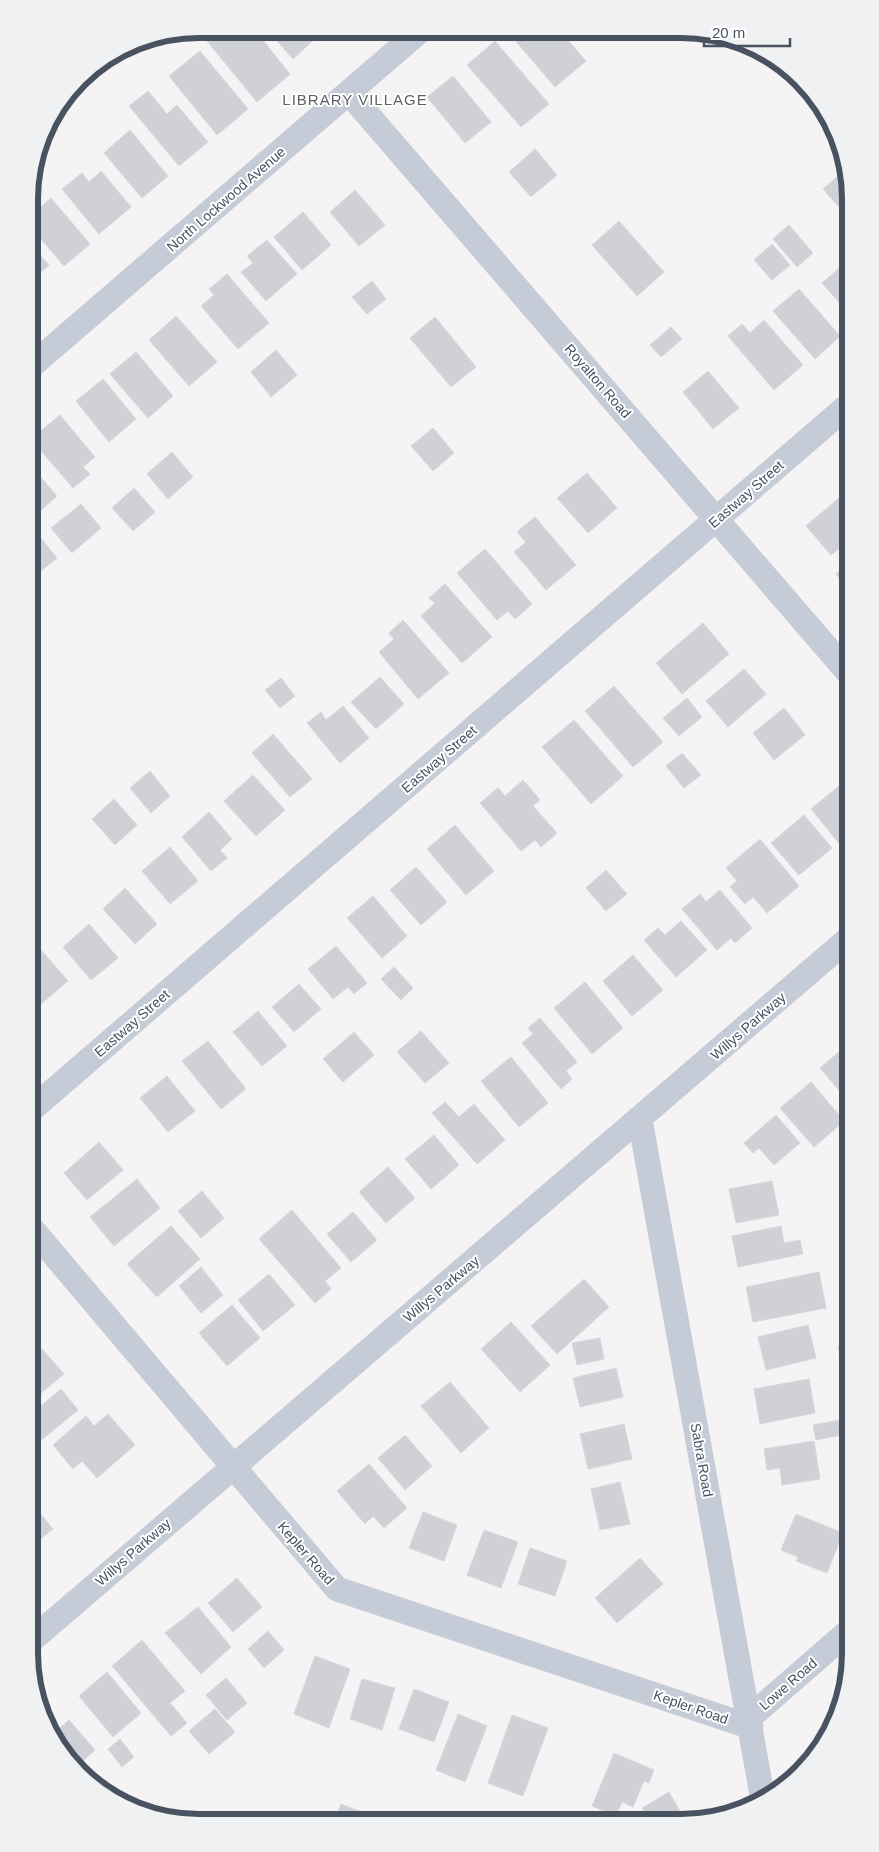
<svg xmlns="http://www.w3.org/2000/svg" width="879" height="1852" font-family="Arial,sans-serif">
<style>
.building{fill:#cfd1d7;stroke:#d7d7de}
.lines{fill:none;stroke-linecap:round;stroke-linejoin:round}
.street{stroke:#c6ccd7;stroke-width:25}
.labels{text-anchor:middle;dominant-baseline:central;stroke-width:4;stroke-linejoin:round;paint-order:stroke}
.street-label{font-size:14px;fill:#495261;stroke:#fff}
.neighbourhood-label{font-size:15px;letter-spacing:1px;fill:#5f6168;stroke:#fff}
.rim{fill:none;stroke:#495261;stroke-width:6}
</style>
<rect width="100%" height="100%" fill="#f5f3f3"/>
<!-- building -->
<g class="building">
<polygon points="197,29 254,29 290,74 257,102"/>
<polygon points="274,29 314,29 319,35 293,59 270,33"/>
<polygon points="507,31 560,31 586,61 555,87"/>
<polygon points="580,31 595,31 586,38"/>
<polygon points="495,41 549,104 521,127 467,65"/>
<polygon points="200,51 248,109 217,135 169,76"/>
<polygon points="453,76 491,122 465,143 427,97"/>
<polygon points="148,91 167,114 177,105 208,142 179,166 129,106"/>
<polygon points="130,130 168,176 142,198 104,153"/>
<polygon points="535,149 557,175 531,197 509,172"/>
<polygon points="101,171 131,207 99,234 62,189 82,173 89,182"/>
<polygon points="844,171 845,214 823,189"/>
<polygon points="355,190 385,225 359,246 330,212"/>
<polygon points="51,198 90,244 64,266 29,225 29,217"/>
<polygon points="303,212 331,245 302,270 274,237"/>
<polygon points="619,221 664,272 637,296 592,245"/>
<polygon points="789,225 813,253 797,267 773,239"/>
<polygon points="267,240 297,274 266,301 241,272 253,263 247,256"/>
<polygon points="29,243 49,265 29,283"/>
<polygon points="772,244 790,265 772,280 754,260"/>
<polygon points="845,263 845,309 822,283"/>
<polygon points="227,274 269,323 238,349 201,306 214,295 209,289"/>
<polygon points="372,281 386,299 367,314 352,297"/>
<polygon points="799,289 840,336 815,359 773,311"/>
<polygon points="176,316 217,362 189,386 149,340"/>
<polygon points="435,317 476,367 451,387 410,338"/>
<polygon points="764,320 803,365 774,390 728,336 742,324 750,333"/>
<polygon points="671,327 682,339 661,357 650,345"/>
<polygon points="276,350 297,375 271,397 251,372"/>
<polygon points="136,352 173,396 148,418 110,374"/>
<polygon points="708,371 739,408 713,429 683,392"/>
<polygon points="103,379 136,419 109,442 76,401"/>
<polygon points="60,415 95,457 83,467 90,474 73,488 31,439"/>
<polygon points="433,428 454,453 433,471 411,446"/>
<polygon points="172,452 193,477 168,499 147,474"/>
<polygon points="30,465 57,496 31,519 30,518"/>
<polygon points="587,473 617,508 588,533 557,498"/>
<polygon points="134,488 155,512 133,531 112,508"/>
<polygon points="846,492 846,543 831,555 806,526"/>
<polygon points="81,504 101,528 72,553 51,528"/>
<polygon points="535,517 576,565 546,590 514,552 526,542 517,532"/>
<polygon points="40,537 57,558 36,575 31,567 30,545"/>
<polygon points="485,549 532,604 515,619 508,611 497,620 457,573"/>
<polygon points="846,566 846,586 836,574"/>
<polygon points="445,584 492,637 462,663 421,616 435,603 429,598"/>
<polygon points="403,620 449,673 418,699 379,652 394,639 389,633"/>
<polygon points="703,623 729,654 682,694 656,663"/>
<polygon points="744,669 766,694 728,727 706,701"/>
<polygon points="380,677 404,704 376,729 351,702"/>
<polygon points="281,678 295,696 280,708 265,690"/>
<polygon points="614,686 663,742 633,767 585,711"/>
<polygon points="687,698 702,717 679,736 663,718"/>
<polygon points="343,706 369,738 340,763 307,723 321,712 326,720"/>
<polygon points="784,708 805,735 774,760 753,733"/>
<polygon points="574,720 623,776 591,804 542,747"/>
<polygon points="273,734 312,779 290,797 252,753"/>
<polygon points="682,753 701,775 684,788 666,766"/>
<polygon points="150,771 170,796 151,813 130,788"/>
<polygon points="253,775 285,810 256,836 224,801"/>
<polygon points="523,780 540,800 533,806 557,833 541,847 535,840 521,851 480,803 498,788 505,796"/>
<polygon points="845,781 847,783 847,845 843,848 811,809"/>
<polygon points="114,799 137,825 115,845 92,819"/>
<polygon points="209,812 232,839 220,850 227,858 211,871 182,837"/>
<polygon points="804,815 832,848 799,875 771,843"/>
<polygon points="455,825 494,871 466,895 427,849"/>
<polygon points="760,839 799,886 767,913 753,897 745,904 730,887 737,881 726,868"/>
<polygon points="170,847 198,881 170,904 142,871"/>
<polygon points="416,867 447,902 421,925 390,890"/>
<polygon points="606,870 627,894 606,911 586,888"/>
<polygon points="125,888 157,924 135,944 103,909"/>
<polygon points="720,890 752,928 735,943 731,938 717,950 682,909 700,894 706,902"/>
<polygon points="373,896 407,936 382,958 347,918"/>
<polygon points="681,921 707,950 676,977 644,940 658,928 665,935"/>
<polygon points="89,924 118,958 91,980 63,947"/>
<polygon points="336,946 367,983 354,994 348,987 333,999 308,969"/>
<polygon points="42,951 68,981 41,1004 32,994 32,960"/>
<polygon points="633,955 663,990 632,1016 603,981"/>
<polygon points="394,967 413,988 401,1000 381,979"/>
<polygon points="585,982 623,1028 592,1054 554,1008"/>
<polygon points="299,984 321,1009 294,1032 272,1007"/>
<polygon points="258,1011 287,1046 262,1066 233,1032"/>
<polygon points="540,1018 577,1062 566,1071 572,1079 561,1089 522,1043 533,1034 528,1028"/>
<polygon points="421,1031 449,1063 425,1083 397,1052"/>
<polygon points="354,1032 374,1055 343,1082 323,1059"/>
<polygon points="208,1041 246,1089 221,1109 182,1061"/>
<polygon points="848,1044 848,1101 820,1068"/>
<polygon points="511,1057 548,1103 519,1127 481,1081"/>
<polygon points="167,1076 195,1111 168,1132 140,1098"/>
<polygon points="811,1082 844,1121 814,1147 780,1108"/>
<polygon points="445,1102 459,1117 474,1104 505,1140 477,1164 432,1113"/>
<polygon points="776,1115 800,1143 774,1165 759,1148 753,1153 744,1143"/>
<polygon points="434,1135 459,1165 431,1189 405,1159"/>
<polygon points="99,1142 123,1170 87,1200 64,1173"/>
<polygon points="388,1167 415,1198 386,1223 359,1192"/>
<polygon points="137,1179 160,1208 114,1246 90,1217"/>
<polygon points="772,1181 779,1215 736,1223 729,1189"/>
<polygon points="202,1191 224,1218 201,1238 178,1211"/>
<polygon points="292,1210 341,1268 325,1281 331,1289 315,1303 259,1239"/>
<polygon points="353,1212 377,1240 351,1262 327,1234"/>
<polygon points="171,1226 200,1259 157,1297 127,1264"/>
<polygon points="781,1226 784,1243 800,1240 803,1254 738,1267 732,1236"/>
<polygon points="201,1267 223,1295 201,1313 179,1286"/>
<polygon points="819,1272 826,1308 753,1322 746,1287"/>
<polygon points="269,1274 295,1305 263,1331 238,1300"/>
<polygon points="584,1279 609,1307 557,1354 531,1326"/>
<polygon points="232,1305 260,1338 227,1366 199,1333"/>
<polygon points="511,1322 550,1365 520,1392 481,1349"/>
<polygon points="808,1325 816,1358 766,1370 758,1337"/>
<polygon points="600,1338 604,1359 577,1365 572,1343"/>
<polygon points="849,1344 849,1363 841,1365 838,1346"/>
<polygon points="42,1349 64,1374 34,1399 33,1356"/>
<polygon points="616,1368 623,1397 580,1407 573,1378"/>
<polygon points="809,1379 815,1413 760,1424 754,1389"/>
<polygon points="450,1382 489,1428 461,1453 421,1406"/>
<polygon points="61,1389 78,1410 34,1446 34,1412"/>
<polygon points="108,1414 135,1445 97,1478 82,1461 73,1469 53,1445 86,1416 94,1426"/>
<polygon points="840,1420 842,1435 816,1440 813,1425"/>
<polygon points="624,1424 632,1459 588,1469 580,1434"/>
<polygon points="405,1435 432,1466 405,1490 378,1458"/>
<polygon points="814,1441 820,1479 782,1485 780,1468 767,1470 764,1449"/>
<polygon points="369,1464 407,1508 384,1528 373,1516 365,1524 337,1491"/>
<polygon points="620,1482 630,1524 600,1530 591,1489"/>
<polygon points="34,1506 53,1529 34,1544"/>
<polygon points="423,1512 457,1525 444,1561 409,1548"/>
<polygon points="796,1514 843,1533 827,1573 796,1561 798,1557 781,1550"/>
<polygon points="484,1530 518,1542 501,1588 467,1575"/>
<polygon points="530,1548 567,1561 555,1596 518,1584"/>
<polygon points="640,1558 663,1584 617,1623 595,1598"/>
<polygon points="237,1578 262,1607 233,1632 208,1603"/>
<polygon points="198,1607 231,1647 201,1674 165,1633"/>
<polygon points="268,1631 284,1650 264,1668 248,1649"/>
<polygon points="142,1640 185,1691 170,1703 187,1723 171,1736 112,1666"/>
<polygon points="315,1656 350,1669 329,1728 294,1714"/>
<polygon points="107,1672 141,1713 113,1737 79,1696"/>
<polygon points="226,1678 247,1703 227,1720 206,1695"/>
<polygon points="362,1679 395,1688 382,1730 350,1719"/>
<polygon points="414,1689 449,1702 434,1742 399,1729"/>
<polygon points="215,1709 235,1732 209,1754 189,1731"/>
<polygon points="458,1714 487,1726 465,1782 436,1770"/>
<polygon points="512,1715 548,1728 523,1796 488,1783"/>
<polygon points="69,1720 95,1750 75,1768 57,1748 52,1735"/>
<polygon points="120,1739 134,1757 122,1767 108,1749"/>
<polygon points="614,1753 654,1770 649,1783 644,1781 633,1807 622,1802 616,1816 592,1806"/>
<polygon points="669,1792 684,1818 647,1818 642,1808"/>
<polygon points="341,1804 364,1813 362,1819 335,1819"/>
</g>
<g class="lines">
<!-- street -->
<g class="street">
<polyline points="349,93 846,670"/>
<polyline points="30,367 421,30"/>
<polyline points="32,1109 845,408"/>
<polyline points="640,1120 763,1800"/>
<polyline points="33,1230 337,1589 751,1727"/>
<path d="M34 1638C304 1404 577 1174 847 940"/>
<polyline points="749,1718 850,1630"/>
</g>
</g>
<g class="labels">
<!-- street labels -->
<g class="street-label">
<text transform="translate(226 199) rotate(-41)">North Lockwood Avenue</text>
<text transform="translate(598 381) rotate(49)">Royalton Road</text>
<text transform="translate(746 494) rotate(-41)">Eastway Street</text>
<text transform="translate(439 759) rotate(-41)">Eastway Street</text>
<text transform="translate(132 1023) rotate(-41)">Eastway Street</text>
<text transform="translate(748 1026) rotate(-41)">Willys Parkway</text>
<text transform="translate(441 1289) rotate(-40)">Willys Parkway</text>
<text transform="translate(702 1460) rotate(80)">Sabra Road</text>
<text transform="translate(133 1552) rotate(-41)">Willys Parkway</text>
<text transform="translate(306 1553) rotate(49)">Kepler Road</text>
<text transform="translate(788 1684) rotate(-41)">Lowe Road</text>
<text transform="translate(691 1707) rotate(19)">Kepler Road</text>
</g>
<!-- neighbourhood labels -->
<g class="neighbourhood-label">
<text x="355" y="99">LIBRARY VILLAGE</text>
</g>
</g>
<!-- crop -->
<path d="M0 0H879V1852H0ZM199 38H681A161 161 0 0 1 842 199V1653A161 161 0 0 1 681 1814H199A161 161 0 0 1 38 1653V199A161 161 0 0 1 199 38Z" fill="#f0f1f2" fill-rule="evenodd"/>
<path class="rim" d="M199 38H681A161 161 0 0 1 842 199V1653A161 161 0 0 1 681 1814H199A161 161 0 0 1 38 1653V199A161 161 0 0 1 199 38Z"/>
<!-- scale -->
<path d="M704 38v8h86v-8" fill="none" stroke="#495261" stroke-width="2.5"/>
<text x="712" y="38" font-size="15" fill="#495261" stroke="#ffffff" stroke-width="4" paint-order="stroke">20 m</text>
</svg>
